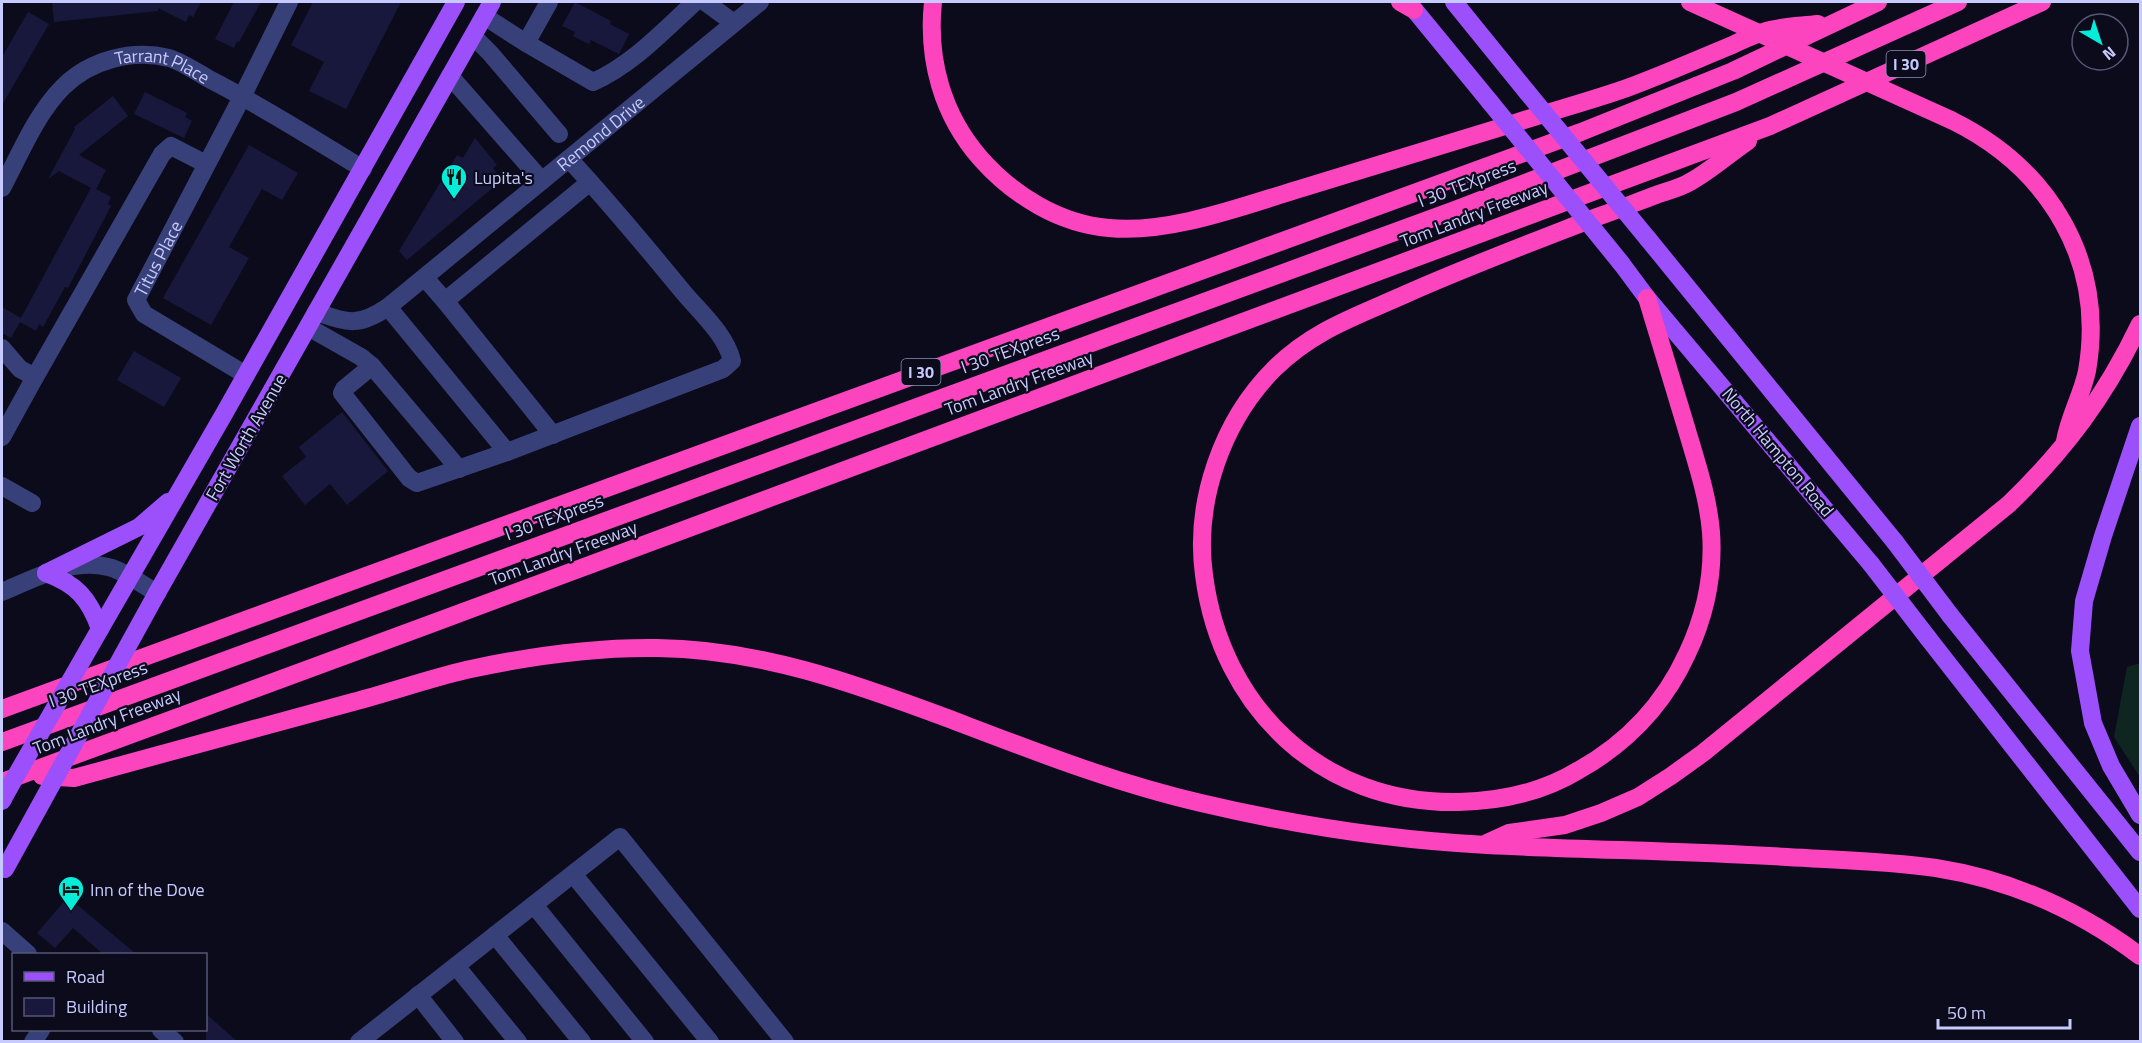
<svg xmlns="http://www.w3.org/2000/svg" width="2142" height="1043" font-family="'Titillium Web',sans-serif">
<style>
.green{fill:#0e2520}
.building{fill:#18183c}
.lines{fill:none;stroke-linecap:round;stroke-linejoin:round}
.minor{stroke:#374079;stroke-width:18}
.major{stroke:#9c50fc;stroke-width:18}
.highway{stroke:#fb44bd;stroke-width:18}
.major-bridge{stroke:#9c50fc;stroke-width:18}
.highway-bridge{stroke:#fb44bd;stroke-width:18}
.labels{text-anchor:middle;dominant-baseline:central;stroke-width:4.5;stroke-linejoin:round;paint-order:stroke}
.shield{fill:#0b0b1b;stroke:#8e91ba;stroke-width:1.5}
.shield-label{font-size:16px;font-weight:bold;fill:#c6cafe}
.street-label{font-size:18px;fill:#c6cafe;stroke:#0b0b1b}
.poi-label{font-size:18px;fill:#c6cafe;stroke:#0b0b1b;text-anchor:start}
</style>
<rect width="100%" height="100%" fill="#0b0b1b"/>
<!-- green -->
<polygon class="green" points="2140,663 2140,777 2114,737 2127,667"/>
<!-- building -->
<g class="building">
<polygon points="52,2 201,2 193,17 189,15 186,22 158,8 158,11 54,22"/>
<polygon points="234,2 261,2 239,42 237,41 234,48 215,39"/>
<polygon points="313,2 401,2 346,109 309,91 324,62 291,45"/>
<polygon points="575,2 611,21 610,24 629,34 619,54 591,40 589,44 573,36 575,32 562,26"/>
<polygon points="28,12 49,24 2,105 2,57"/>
<polygon points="145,92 187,113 185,117 192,121 184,138 134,114"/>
<polygon points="113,96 128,116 79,155 106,170 96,189 111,197 108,204 111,206 68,288 65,287 43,327 39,324 36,331 20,322 11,338 2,333 2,307 21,318 91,188 59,171 48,179 75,129 74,127"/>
<polygon points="475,138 497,165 493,168 502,180 407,260 399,251 457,155 463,158"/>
<polygon points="249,145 298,173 282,200 262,189 229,247 249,258 211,325 163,298"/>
<polygon points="134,351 181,378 164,407 117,380"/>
<polygon points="342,412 388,471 347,505 330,484 305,505 282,476 306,457 299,447"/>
<polygon points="68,897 136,954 103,954 73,928 55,948 37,933"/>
<polygon points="206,1014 237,1041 206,1041"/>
</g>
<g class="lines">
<!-- minor -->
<g class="minor">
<polyline points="705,2 734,23"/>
<polyline points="484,16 526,43 549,2"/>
<polyline points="473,36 490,53 559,134"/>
<path d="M526 43 593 82C633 64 663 31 695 2"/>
<polyline points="450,76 542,181"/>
<path id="s1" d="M2 188C20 154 36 114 63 87 90 60 132 49 169 58 182 62 197 72 209 79 262 106 312 138 363 169"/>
<polyline points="425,278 445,301 590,182"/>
<polyline points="445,301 553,435"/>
<path d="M388 307 507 452 723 369 732 361C726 335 701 313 684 293 647 248 609 202 569 159"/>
<path id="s2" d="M316 312C349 323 358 327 388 307L760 2"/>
<polyline points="308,327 361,357 372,366 459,469"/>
<polyline points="2,348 20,369 35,377 162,154 171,146 206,164"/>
<polyline points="372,366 344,389 342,393 409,478 417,483 507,452"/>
<path id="s3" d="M246 375 144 314 136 300 242 97 289 2"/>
<polyline points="2,437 35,377"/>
<polyline points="2,486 32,503"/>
<path d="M2 592C35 578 71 558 108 567 123 570 144 586 157 593"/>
<polyline points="573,874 710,1042"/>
<polyline points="534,905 645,1042"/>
<polyline points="2,931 28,954"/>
<polyline points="495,935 582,1042"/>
<polyline points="456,966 518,1042"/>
<polyline points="418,995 455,1042"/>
<polyline points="161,1030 175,1042"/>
<polyline points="33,1042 41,1030"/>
<polyline points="359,1042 620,837 785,1042"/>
</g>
<!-- major -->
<g class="major">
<polyline points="1408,2 1490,102"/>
<polyline points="1454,2 1527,92"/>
<polyline points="1648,239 1895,542"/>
<polyline points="1621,263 1647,298 1871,564"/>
<polyline points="2140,426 2103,536 2084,601 2080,651 2093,723 2111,766 2140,815"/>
<polyline points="46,573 139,527 168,502"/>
<path d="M46 573C76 584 89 598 100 629"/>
<polyline points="157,593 492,2"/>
<polyline points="1950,615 2140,852"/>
<polyline points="100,629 224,414 456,2"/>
<polyline points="1928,638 2140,909"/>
<polyline points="2,801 9,788"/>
</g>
<!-- highway -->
<g class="highway">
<path d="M933 2C927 59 942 115 981 159 1014 196 1060 224 1109 228 1168 234 1240 207 1296 190 1369 167 1442 145 1515 123 1552 111 1590 101 1627 88 1662 75 1696 60 1730 46 1743 40 1757 33 1770 30 1785 26 1802 26 1818 24"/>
<polyline points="1400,2 1414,10"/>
<path d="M1951 120C2049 168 2106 261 2087 371 2082 395 2069 417 2065 441"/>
<path d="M1647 298C1660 341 1673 384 1686 427 1696 461 1708 496 1711 532 1714 574 1705 616 1687 654 1664 704 1627 743 1579 770 1543 792 1501 801 1459 802 1322 805 1221 708 1204 575 1194 502 1222 421 1274 369 1313 330 1357 316 1406 294 1469 266 1533 242 1597 217 1617 210 1637 202 1656 195 1667 191 1680 188 1690 182 1710 171 1729 154 1748 141"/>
<polyline points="2,709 1581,132 1733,71 1878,2"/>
<polyline points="2,742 1455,210 1736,102 1958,2"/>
<path d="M42 776 74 778C167 753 260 728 353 702 391 692 428 679 466 670 530 656 592 647 657 648 759 649 853 683 947 718 1031 750 1114 783 1201 803 1294 825 1391 840 1487 845 1587 850 1687 851 1787 857 1837 860 1887 861 1936 868 2012 880 2080 911 2140 956"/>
<polyline points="2,782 436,622 1770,126 2042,2"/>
<path d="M1487 843 1509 833 1565 825 1601 813 1638 797 1671 776 1703 753 2009 504C2066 449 2106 395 2140 324"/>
</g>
<!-- major-bridge -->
<g class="major-bridge">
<polyline points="1527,92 1648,239"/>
<polyline points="1490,102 1621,263"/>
<polyline points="1895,542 1950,615"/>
<polyline points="1871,564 1928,638"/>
<polyline points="9,788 100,629"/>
<polyline points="5,869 157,593"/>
</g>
<!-- highway-bridge -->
<polyline class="highway-bridge" points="1690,2 1951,120"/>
</g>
<!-- icons -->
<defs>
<g id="restaurant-pin" transform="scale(1.35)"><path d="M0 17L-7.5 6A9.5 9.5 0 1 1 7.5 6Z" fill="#05ecd9" stroke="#0b0b1b"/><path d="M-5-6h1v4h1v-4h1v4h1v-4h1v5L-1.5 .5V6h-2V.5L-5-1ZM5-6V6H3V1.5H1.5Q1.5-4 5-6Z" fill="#111"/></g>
<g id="hotel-pin" transform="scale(1.35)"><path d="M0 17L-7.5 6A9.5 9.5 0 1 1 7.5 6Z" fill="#05ecd9" stroke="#0b0b1b"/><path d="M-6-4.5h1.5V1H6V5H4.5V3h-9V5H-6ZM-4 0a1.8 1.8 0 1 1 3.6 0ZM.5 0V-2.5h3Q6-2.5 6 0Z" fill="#111"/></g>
</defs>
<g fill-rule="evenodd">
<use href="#restaurant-pin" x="454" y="177"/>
<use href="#hotel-pin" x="71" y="889"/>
</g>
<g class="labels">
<!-- shield labels -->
<g class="shield">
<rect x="1886.5" y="51" width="39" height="26" rx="4.5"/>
<rect x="901.5" y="359" width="39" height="26" rx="4.5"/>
</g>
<g class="shield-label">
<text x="1906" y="64">I 30</text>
<text x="921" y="372">I 30</text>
</g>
<!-- street labels -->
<g class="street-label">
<text stroke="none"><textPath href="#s1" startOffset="228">Tarrant Place</textPath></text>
<text stroke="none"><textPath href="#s2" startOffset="351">Remond Drive</textPath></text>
<text transform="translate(1467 183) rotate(-21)">I 30 TEXpress</text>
<text transform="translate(1474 214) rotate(-21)">Tom Landry Freeway</text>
<text stroke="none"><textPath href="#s3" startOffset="182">Titus Place</textPath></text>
<text transform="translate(1010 350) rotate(-20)">I 30 TEXpress</text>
<text transform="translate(1019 383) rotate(-20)">Tom Landry Freeway</text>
<text transform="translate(246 437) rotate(-60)">Fort Worth Avenue</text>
<text transform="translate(1778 452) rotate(50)">North Hampton Road</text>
<text transform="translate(554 517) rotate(-20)">I 30 TEXpress</text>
<text transform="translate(563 553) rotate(-20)">Tom Landry Freeway</text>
<text transform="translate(98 684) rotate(-20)">I 30 TEXpress</text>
<text transform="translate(107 721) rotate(-21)">Tom Landry Freeway</text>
</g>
<!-- poi labels -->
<g class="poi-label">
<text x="474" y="177">Lupita's</text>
<text x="90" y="889">Inn of the Dove</text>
</g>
</g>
<!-- border -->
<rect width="2142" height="1043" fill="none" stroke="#c6cafe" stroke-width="6"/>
<!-- legend -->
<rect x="12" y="953" width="195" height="78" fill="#0b0b1b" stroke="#565776" stroke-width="1.5"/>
<rect x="24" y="972" width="30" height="9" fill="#9c50fc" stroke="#565776" stroke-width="1.5"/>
<text x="66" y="983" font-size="18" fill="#c6cafe">Road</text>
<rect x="24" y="998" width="30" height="18" fill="#18183c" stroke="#565776" stroke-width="1.5"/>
<text x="66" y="1013" font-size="18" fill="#c6cafe">Building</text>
<!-- north arrow -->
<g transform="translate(2100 42) rotate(141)"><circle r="28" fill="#0b0b1b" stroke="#565776" stroke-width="1.5"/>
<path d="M0-4.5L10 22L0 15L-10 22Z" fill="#05ecd9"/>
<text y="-9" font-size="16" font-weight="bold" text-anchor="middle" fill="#c6cafe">N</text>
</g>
<!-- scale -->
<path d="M1938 1019v9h132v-9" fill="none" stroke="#c6cafe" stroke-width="3"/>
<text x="1947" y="1019" font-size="18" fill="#c6cafe" stroke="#0b0b1b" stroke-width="4.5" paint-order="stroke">50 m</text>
</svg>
